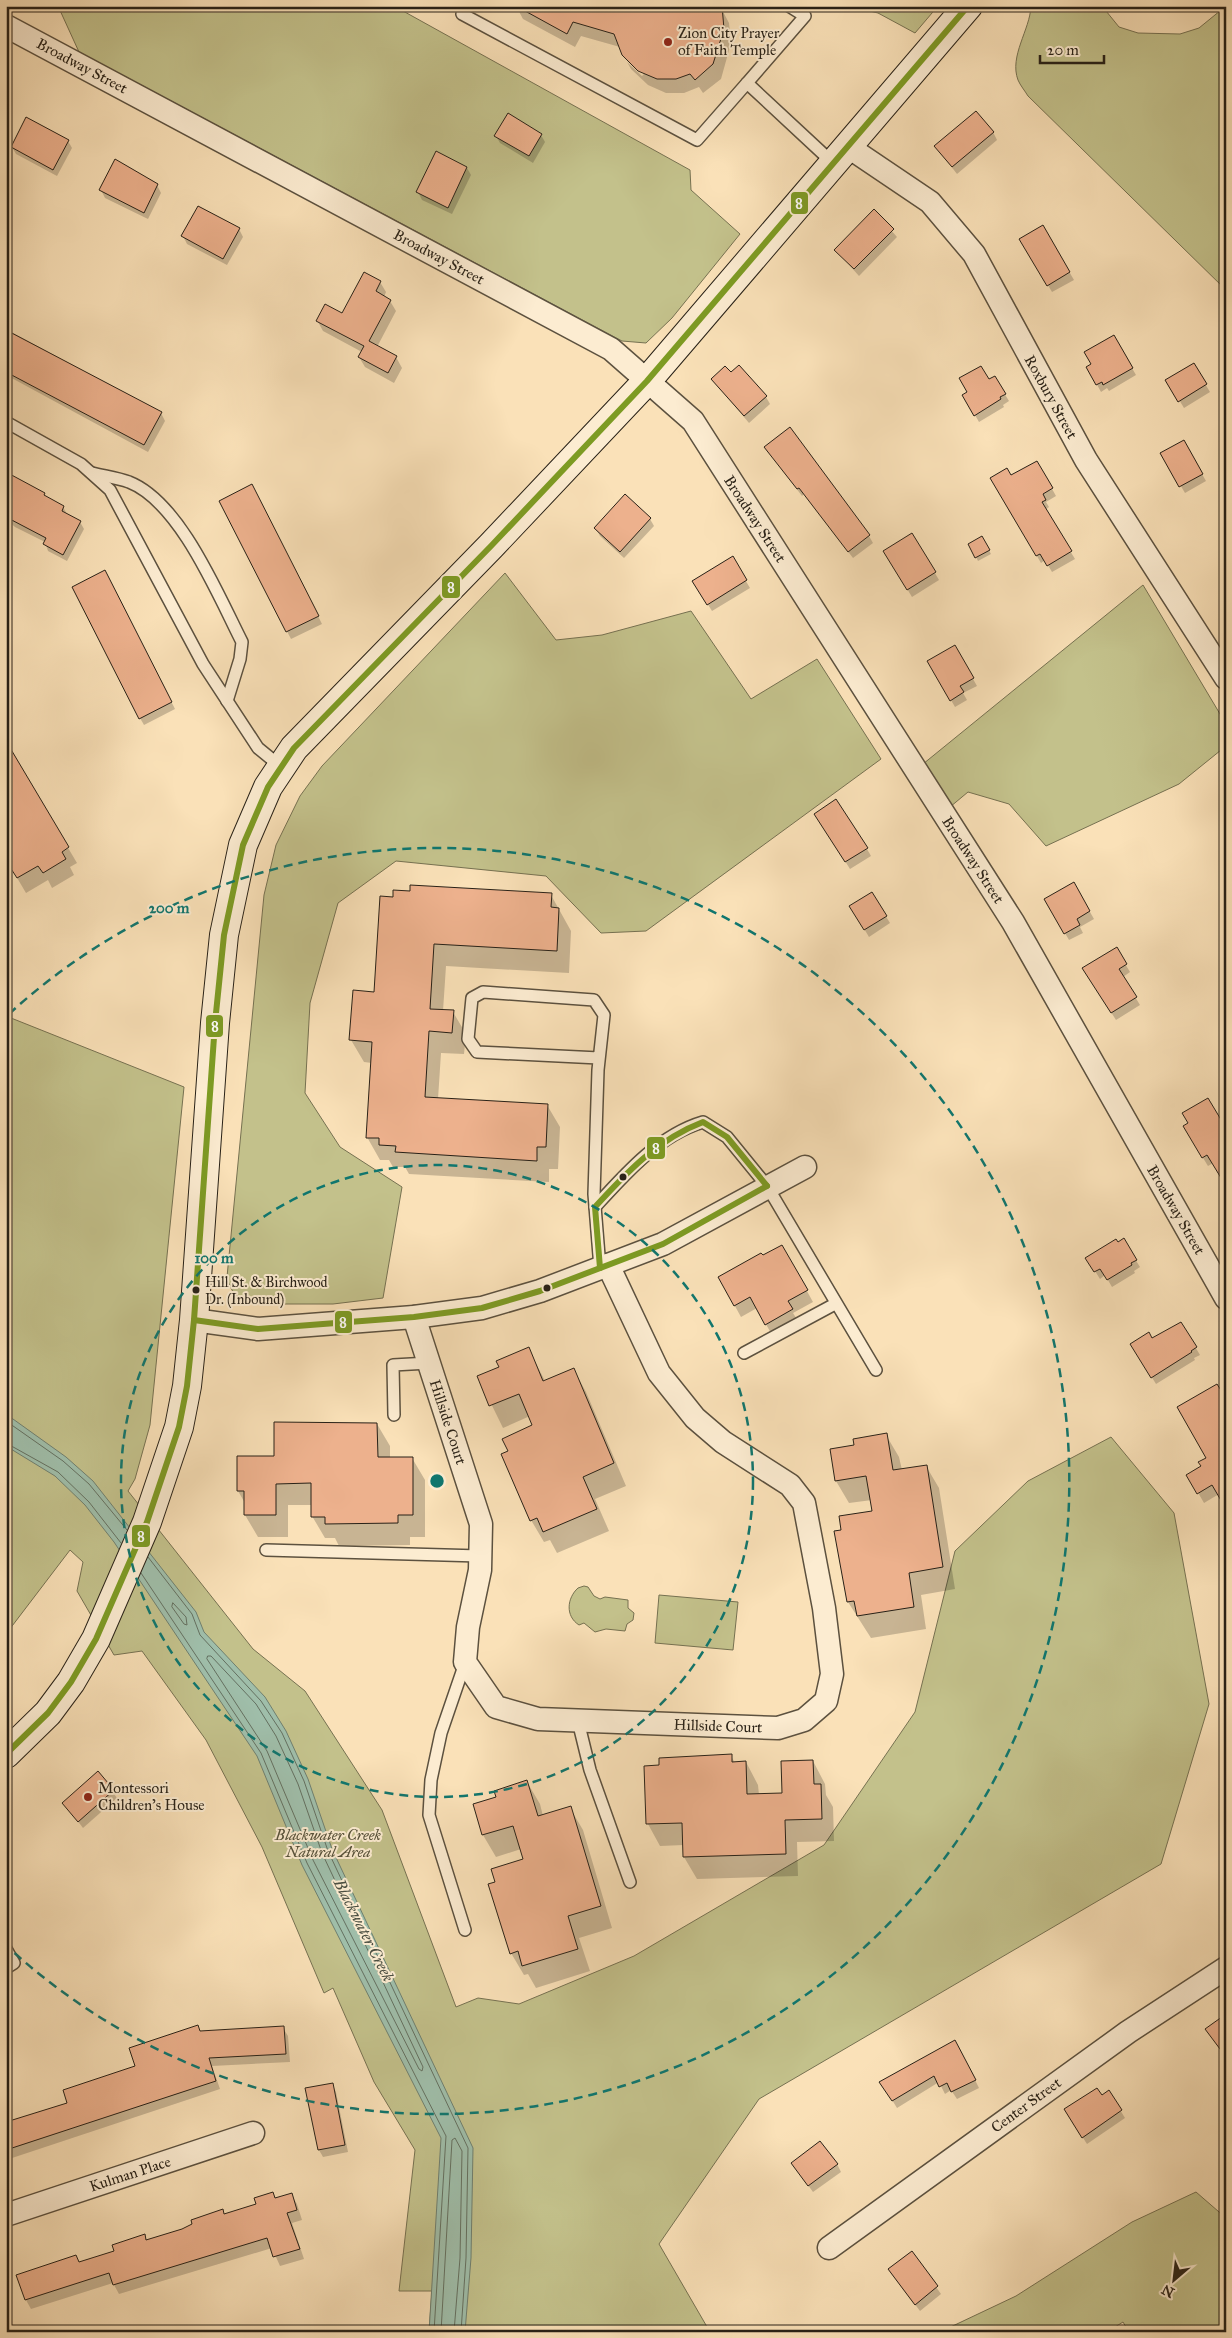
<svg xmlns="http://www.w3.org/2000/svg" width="1232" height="2338" font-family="'IM FELL Great Primer',serif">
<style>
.green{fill:#c3c18b;stroke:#767151}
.water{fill:#9fbeaa;stroke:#6f7f6f}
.shadow{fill:#0003}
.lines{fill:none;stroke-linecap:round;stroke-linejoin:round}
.shore{stroke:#647060;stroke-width:1}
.building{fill:#edb18d;stroke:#282117}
.lane-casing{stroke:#5c513f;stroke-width:14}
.street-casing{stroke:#5c513f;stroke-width:25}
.secondary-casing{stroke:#282117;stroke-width:30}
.lane{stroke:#fcecd1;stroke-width:11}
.street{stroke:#fcecd1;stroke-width:22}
.secondary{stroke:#fcecd1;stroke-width:28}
.bus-1-casing{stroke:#fcecd1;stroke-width:10}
.bus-1{stroke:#7d9b23;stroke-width:6}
.ring{fill:none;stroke:#0f766e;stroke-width:2.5;stroke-dasharray:9 6}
.poi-dot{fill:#8f2418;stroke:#fcecd1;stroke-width:2}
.bus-dot{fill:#282117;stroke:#fcecd1;stroke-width:2}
.labels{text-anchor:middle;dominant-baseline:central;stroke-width:4;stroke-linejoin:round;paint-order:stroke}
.bus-label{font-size:14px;fill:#282117;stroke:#fcecd1;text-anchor:start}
.poi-label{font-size:15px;fill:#282117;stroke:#fcecd1;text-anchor:start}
.street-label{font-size:15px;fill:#282117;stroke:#fcecd1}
.park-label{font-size:15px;font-style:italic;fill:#56513a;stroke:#fcecd1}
.water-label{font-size:16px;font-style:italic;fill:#4c5043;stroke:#fcecd1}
.centre{fill:#0f766e;stroke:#fcecd1;stroke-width:2.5}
.ring-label{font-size:15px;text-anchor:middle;font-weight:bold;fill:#0f766e;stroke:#fcecd1;stroke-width:4;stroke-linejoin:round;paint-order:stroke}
.line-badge{stroke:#fcecd1;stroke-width:2}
.badge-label{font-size:14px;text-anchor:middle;font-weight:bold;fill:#fff}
</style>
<rect width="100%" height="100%" fill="#fae1b8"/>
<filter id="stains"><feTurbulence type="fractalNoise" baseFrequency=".004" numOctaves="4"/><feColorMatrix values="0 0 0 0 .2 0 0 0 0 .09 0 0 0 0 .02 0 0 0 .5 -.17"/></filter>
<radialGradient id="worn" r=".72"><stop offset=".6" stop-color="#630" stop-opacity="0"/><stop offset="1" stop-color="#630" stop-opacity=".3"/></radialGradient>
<!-- green -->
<g class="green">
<polygon points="58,6 394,6 690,170 691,190 740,234 672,318 646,343 622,341 79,52"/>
<polygon points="849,6 938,6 915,33 878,13"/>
<path d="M1031 6H1102L1119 27 1138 33 1180 34 1199 28 1226 6V290L1028 96C1025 91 1020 85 1018 80 1009 56 1030 30 1031 6Z"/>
<path d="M505 573 556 640 602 635 691 611 751 699 817 659 881 759 646 931 601 933 546 876 396 861 338 903 310 1003 305 1093 340 1147 402 1187 383 1298 333 1304H253C237 1301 231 1292 227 1277L264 895 276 845 300 796 322 766Z"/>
<polygon points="1143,585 1226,724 1226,746 1179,784 1046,846 1009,804 968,792 950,807 923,764"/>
<polygon points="6,1016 184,1087 150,1425 135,1479 128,1491 253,1649 305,1691 382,1810 456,2007 478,1998 519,2004 634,1956 824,1845 915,1712 955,1551 1028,1481 1111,1437 1174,1513 1209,1704 1161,1864 759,2099 659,2244 710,2332 429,2332 432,2291 399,2291 415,2150 374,2082 333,1988 324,1993 262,1847 206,1740 142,1651 114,1655 77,1591 83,1562 70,1550 6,1634"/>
<path d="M584 1586 588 1587 594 1596 600 1599 605 1597 628 1600V1608L634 1613 633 1620 627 1624 625 1631 606 1629 595 1632 584 1623 579 1625C565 1616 567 1598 578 1588Z"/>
<polygon points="659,1595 738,1602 733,1650 655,1643"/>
<polygon points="1196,2192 1226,2218 1226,2332 1129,2332 1123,2322 1107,2332 940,2332 1016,2296 1132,2222"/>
</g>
<!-- water -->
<polygon class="water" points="6,1414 66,1457 93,1481 196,1612 204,1632 265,1697 286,1731 308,1779 332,1849 473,2148 471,2258 465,2332 429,2332 441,2138 302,1865 257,1756 114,1542 85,1505 55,1476 6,1446"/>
<!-- shadow -->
<g class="shadow">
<polygon points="516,6 720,6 729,23 731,43 721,79 703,93 699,87 684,93 666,93 648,85 631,69 627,62 642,76 644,74 625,56 625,58 620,47 581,36 575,47 523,19"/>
<polygon points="993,132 997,140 957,174 936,147"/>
<polygon points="541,135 545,142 533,163 500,143 496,136"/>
<polygon points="68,141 72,148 57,176 16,154 12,147"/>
<polygon points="467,168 471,175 452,214 422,200 418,192"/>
<polygon points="157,185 161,193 148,219 105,198 101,190"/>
<polygon points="874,211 897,237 859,276 836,250"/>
<polygon points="1043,227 1074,280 1052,292 1021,239"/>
<polygon points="239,229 243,237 227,265 187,244 183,236"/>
<polygon points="380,282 386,292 384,297 390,301 396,311 377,347 396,357 402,368 394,383 365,367 359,357 362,352 323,331 317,320 343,315"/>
<polygon points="6,329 161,413 165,421 148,452 6,375"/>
<polygon points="1114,337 1136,375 1109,391 1107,388 1101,392 1088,368 1093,365"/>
<polygon points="1193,364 1210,392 1184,408 1167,380"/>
<polygon points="994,377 1009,401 1003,405 1004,407 979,422 964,396"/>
<polygon points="712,379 766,397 770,404 749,423"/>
<polygon points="1183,441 1206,481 1185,493 1162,454"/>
<polygon points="770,454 869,536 873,543 853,558 804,494 802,496"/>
<polygon points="1037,462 1056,496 1046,502 1049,507 1045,510 1075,559 1052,572 1045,560 1041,563 991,478 1011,477"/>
<polygon points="6,474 44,494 47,498 63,507 67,514 80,522 84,529 67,561 48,551 45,542 15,527 6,519"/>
<polygon points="256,493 322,624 291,639 221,502"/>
<polygon points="650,519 654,526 624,558 600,536 596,529"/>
<polygon points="912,534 939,580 912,597 884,551"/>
<polygon points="982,538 991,554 978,561 970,544"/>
<polygon points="1226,542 1226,555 1221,545"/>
<polygon points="732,558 750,588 712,611 694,582"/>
<polygon points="109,579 175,709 144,725 140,718"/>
<polygon points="955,647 977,686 963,693 967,700 955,707 929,662"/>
<polygon points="6,743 77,863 70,867 74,875 52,888 48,880 26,893 6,859"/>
<polygon points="820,821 867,849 871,856 850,869"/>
<polygon points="1074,884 1094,919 1080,927 1083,933 1069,940 1046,900"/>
<polygon points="872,894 890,923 869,937 851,907"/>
<polygon points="551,895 571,931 569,973 446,966 443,1011 453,1012 466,1034 464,1054 441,1053 438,1099 547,1105 560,1127 558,1169 549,1169 549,1182 409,1174 405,1167 393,1167 389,1160 380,1160 367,1137 372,1063 364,1062 351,1040 376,993 381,898"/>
<polygon points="1116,949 1130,972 1123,977 1140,1005 1116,1020 1088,976"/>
<polygon points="1184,1127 1226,1130 1213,1163 1208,1166"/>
<polygon points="1123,1240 1140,1267 1134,1271 1135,1273 1112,1287 1105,1275 1100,1279 1087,1258"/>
<polygon points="782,1246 813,1302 793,1313 798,1321 772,1335 757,1308 741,1317 719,1277"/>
<polygon points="1181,1323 1200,1355 1194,1358 1195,1360 1156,1384 1132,1345 1152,1339"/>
<polygon points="528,1348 545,1381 574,1370 586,1392 626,1486 595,1499 609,1531 557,1553 550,1540 544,1542 531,1520 509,1452 534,1426 530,1416 503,1428 478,1377 500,1367"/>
<polygon points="377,1424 390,1446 390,1458 412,1458 425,1480 425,1537 410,1537 410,1545 339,1546 335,1538 325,1538 312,1516 312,1505 288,1505 288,1537 258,1537 245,1515 245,1503 238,1491 238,1457 275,1457"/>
<polygon points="886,1435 899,1457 902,1470 926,1466 939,1488 955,1589 921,1595 926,1629 871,1638 848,1602 836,1532 843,1531 874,1512 872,1500 849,1503 836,1481 831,1450 855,1446"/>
<polygon points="1208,1458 1219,1494 1204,1503 1188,1475 1202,1467"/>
<polygon points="731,1756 735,1763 746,1762 758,1785 759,1795 783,1794 813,1761 825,1784 826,1795 833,1807 834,1841 797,1842 798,1876 697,1879 684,1857 684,1845 660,1846 648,1824"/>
<polygon points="98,1773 117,1798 83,1828 64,1803"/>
<polygon points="527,1782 540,1804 543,1816 570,1808 583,1830 612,1928 579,1938 590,1971 536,1988 528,1974 524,1975 511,1953 497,1883 525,1860 521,1849 496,1857 483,1835 497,1798"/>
<polygon points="197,2026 201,2032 283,2028 288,2036 290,2062 212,2066 220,2089 6,2160 6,2124 69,2104 136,2067"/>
<polygon points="959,2048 979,2088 957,2099 951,2090 945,2094 939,2082 897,2108 881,2082"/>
<polygon points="332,2084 336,2092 348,2152 323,2157 319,2150"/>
<polygon points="1109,2092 1125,2118 1087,2144 1069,2116"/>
<polygon points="837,2164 841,2172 813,2192 797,2170"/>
<polygon points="273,2193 276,2199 291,2194 297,2204 302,2220 292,2223 304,2259 280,2266 272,2248 119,2294 113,2283 31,2309 26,2300 18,2276 79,2263 115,2251 144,2236 147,2241 257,2205"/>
<polygon points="912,2253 941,2294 920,2311 889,2270"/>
</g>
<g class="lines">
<!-- shore -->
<g class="shore">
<polyline points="6,1421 63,1461 89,1484 127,1530"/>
<polyline points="6,1443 58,1472 89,1502 121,1543"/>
<polyline points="148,1557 192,1614 200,1635 261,1701 282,1733 304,1781 328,1851 468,2148 466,2258 461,2332"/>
<polyline points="141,1573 261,1753 307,1863 446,2136 434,2332"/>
<polygon points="173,1603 186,1617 187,1625 184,1624 172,1607"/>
<polygon points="208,1656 211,1656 256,1704 276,1736 298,1784 322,1853 423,2067 422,2071 419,2069 313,1860 267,1751 207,1659"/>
<polyline points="441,2332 452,2140 455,2138 462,2151 460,2258 454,2332"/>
</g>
</g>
<!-- building -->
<g class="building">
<polygon points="516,6 722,6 724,29 713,64 695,80 690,74 676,79 657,79 638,71 622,55 614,34 573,22 567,34"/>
<polygon points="976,111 994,132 952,167 934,146"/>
<polygon points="508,113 542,134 529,156 494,136"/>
<polygon points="26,117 69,140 53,170 11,147"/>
<polygon points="436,151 467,167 448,208 416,192"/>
<polygon points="115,159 158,184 144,213 99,190"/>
<polygon points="198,206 240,228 223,259 181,236"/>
<polygon points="874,209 894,229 854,269 834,250"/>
<polygon points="1043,225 1070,272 1047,286 1019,239"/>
<polygon points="364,272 381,281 376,291 391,300 369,341 397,356 388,373 358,357 364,346 316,321 325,304 342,313"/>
<polygon points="6,330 162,412 144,445 6,372"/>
<polygon points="1114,335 1133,368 1103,385 1102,382 1096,385 1086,367 1091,364 1084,352"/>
<polygon points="1194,363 1207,384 1178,402 1165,380"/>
<polygon points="739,365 767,396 744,416 711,379 725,366 731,372"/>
<polygon points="981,366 989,379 995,376 1006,394 1000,397 1001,399 974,416 962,395 967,392 959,378"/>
<polygon points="790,427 870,535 848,552 799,488 797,489 764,447"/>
<polygon points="1184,440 1203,474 1179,487 1160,453"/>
<polygon points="1037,461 1053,488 1043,494 1046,500 1042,502 1072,551 1047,566 1040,554 1036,556 990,478 1007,468 1011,475"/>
<polygon points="6,472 45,493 44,495 64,506 62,511 81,521 63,555 43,544 46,538 6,517"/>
<polygon points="252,484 319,616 286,632 219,501"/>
<polygon points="625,494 651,518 620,552 594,528"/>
<polygon points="912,533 936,572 907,590 883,551"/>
<polygon points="982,536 990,550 975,558 968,544"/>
<polygon points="733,556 747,580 707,605 692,581"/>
<polygon points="105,570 172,702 139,719 72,587"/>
<polygon points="955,645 974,678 960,686 964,692 950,701 927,661"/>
<polygon points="6,741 69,847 62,852 66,859 43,873 38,866 17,878 6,861"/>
<polygon points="836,799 868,848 845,862 814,814"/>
<polygon points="1074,882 1090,911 1077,919 1080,925 1064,934 1044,899"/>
<polygon points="410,885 552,893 551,907 559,908 557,951 434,944 430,1009 454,1010 452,1033 429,1031 425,1097 548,1104 546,1147 537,1147 537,1161 395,1152 396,1146 379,1145 379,1138 366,1138 372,1042 349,1040 353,990 374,992 380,896 393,897 393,890 410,891"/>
<polygon points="872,892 887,916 864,930 849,906"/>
<polygon points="1117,947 1127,964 1119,969 1137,997 1111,1013 1082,968"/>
<polygon points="1208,1098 1226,1128 1226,1186 1207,1155 1202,1158 1183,1126 1188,1123 1182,1113"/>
<polygon points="1124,1238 1137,1260 1131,1263 1132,1265 1107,1280 1100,1269 1094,1272 1085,1258 1116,1239 1118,1242"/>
<polygon points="782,1245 808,1290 788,1301 793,1309 765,1325 750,1297 734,1306 718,1277 761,1253 763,1255"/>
<polygon points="1181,1322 1197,1347 1191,1351 1192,1352 1151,1378 1130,1344 1149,1332 1152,1338"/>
<polygon points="529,1347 543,1381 574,1368 614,1463 583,1477 597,1509 543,1532 537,1518 530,1521 501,1454 508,1451 502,1439 532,1425 519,1394 489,1406 477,1376 499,1367 496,1361"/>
<polygon points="1217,1384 1226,1398 1226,1509 1212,1485 1197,1494 1186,1475 1201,1466 1198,1462 1206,1458 1177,1407"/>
<polygon points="274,1422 377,1423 378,1457 413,1457 413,1515 398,1515 398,1523 325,1524 325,1517 311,1517 311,1483 276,1484 276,1515 244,1515 244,1491 237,1491 237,1456 274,1456"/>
<polygon points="887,1433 893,1470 927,1465 943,1567 909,1573 914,1607 857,1616 854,1601 847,1602 834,1531 841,1530 839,1516 872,1511 866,1476 835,1481 830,1449 854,1445 853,1439"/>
<polygon points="732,1754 732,1762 746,1761 747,1794 782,1793 781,1761 813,1760 814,1784 821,1784 822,1819 785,1820 786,1854 683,1857 682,1823 646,1824 644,1766 659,1765 659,1758"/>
<polygon points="98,1771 114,1790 78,1822 62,1803"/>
<polygon points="527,1780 538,1816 571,1806 601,1906 568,1916 578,1949 522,1966 518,1951 510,1954 488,1884 495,1882 491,1869 523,1859 513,1826 482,1835 473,1804 496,1797 494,1791"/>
<polygon points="1226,2014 1226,2057 1205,2029"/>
<polygon points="198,2025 200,2031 284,2026 286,2054 209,2058 216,2081 6,2150 6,2122 67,2103 63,2090 135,2066 129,2048"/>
<polygon points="955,2040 976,2080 951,2092 947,2083 939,2087 934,2076 892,2101 879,2082"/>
<polygon points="333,2083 345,2145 318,2150 305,2088"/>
<polygon points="1097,2088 1102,2095 1109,2090 1122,2110 1082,2138 1064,2109"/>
<polygon points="820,2141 838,2164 808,2186 791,2163"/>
<polygon points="273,2192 275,2198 292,2193 297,2210 287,2213 300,2249 273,2257 267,2238 113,2285 109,2273 25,2300 16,2275 76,2255 79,2262 114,2251 112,2245 145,2234 146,2240 182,2229 192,2224 191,2220 223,2209 224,2214 256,2204 254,2198"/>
<polygon points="912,2251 938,2286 915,2305 888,2269"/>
</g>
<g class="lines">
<!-- lane casing -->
<g class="lane-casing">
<g id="lane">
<polyline points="467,6 462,14 697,140 747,83 833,163"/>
<polyline points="747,83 805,16 789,6"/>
<polyline points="6,422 81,464 110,490 203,664 258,748 280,766"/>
<path d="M92 473C104 476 118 478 129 482 180 502 218 595 242 642L240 659 227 701"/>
<polyline points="599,1058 477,1052 468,1039 472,998 483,992 594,1000 604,1015 598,1070 594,1194 600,1268"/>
<path d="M595 1207C625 1174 659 1135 703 1122L727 1137 767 1186 876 1370"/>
<polyline points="744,1353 835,1304"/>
<polyline points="394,1415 393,1365 429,1363"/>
<polyline points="266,1550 480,1556"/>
<polyline points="465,1663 441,1733 431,1780 429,1815 465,1930"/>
<polyline points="578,1721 590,1770 630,1882"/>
<polyline points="6,1949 14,1963 6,1968"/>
</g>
</g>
<!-- street casing -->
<g class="street-casing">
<g id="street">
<polyline points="6,26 611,349 693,421 1013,922 1226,1298"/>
<polyline points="847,146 930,202 974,254 1086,460 1226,678"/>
<polyline points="414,1317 481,1524 480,1570 468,1627 465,1662 496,1707 538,1719 778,1728 804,1720 826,1701 832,1674 824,1608 804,1503 790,1485 723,1442 695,1418 659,1373 608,1265"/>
<polyline points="194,1320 258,1329 414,1317 482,1308 540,1291 663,1244 805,1167"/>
<polyline points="6,2215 253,2133"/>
<polyline points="829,2248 1128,2032 1226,1968"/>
</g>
</g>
<!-- secondary casing -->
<g class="secondary-casing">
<polyline id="secondary" points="6,1754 48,1713 71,1682 96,1639 147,1522 179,1427 187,1386 194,1320 215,1023 224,935 243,845 268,787 294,748 491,546 647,381 968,6"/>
</g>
<!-- lane -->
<use href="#lane" class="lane"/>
<!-- street -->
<use href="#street" class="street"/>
<!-- secondary -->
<use href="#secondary" class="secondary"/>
<!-- bus-1 casing -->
<g class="bus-1-casing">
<g id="bus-1">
<path d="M600 1268 595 1207C627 1172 658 1139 703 1122L727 1137 767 1186"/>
<polyline points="194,1320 258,1329 414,1317 482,1308 540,1291 663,1244 767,1186"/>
<polyline points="6,1754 48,1713 71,1682 96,1639 147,1522 179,1427 187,1386 194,1320 215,1023 224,935 243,845 268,787 294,748 491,546 647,381 968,6"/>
</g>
</g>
<!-- bus-1 -->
<use href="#bus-1" class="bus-1"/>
</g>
<!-- distance rings -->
<g class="ring">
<circle cx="437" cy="1481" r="316"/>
<path d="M9 1014A633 633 0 1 1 9 1948"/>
</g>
<!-- markers -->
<g class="poi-dot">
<circle cx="668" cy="42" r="5"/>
<circle cx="88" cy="1797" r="5"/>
</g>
<g class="bus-dot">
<circle cx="623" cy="1177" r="4.5"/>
<circle cx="547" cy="1288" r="4.5"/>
<circle cx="196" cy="1290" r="4.5"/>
</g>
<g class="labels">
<!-- bus labels -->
<g class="bus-label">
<text x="205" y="1282">Hill St. &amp; Birchwood<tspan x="205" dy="17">Dr. (Inbound)</tspan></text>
</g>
<!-- poi labels -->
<g class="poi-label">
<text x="678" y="33">Zion City Prayer<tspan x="678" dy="17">of Faith Temple</tspan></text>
<text x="98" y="1788">Montessori<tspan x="98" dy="17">Children's House</tspan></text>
</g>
<!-- street labels -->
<g class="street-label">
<text transform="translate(82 66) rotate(28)">Broadway Street</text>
<text transform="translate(439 257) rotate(28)">Broadway Street</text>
<text transform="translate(1051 397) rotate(61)">Roxbury Street</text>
<text transform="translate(755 519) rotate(57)">Broadway Street</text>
<text transform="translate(973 860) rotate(57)">Broadway Street</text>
<text transform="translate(1176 1210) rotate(60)">Broadway Street</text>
<text transform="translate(448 1422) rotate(72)">Hillside Court</text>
<text transform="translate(718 1726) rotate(2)">Hillside Court</text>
<text transform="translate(1026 2105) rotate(-36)">Center Street</text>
<text transform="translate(130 2174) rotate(-18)">Kulman Place</text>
</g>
<!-- park labels -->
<g class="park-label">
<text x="328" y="1835">Blackwater Creek<tspan x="328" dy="17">Natural Area</tspan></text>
</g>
<!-- water labels -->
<g class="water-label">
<text transform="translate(364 1930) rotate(63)">Blackwater Creek</text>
</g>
</g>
<circle cx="437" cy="1481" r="8" class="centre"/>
<g class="ring-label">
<text x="169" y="913">200 m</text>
<text x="214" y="1263">100 m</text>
</g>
<g class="line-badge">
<rect x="790" y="191" width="19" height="24" rx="5" fill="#7d9b23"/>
<rect x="441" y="575" width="20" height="24" rx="5" fill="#7d9b23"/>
<rect x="205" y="1014" width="19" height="24" rx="5" fill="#7d9b23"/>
<rect x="646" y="1136" width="20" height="24" rx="5" fill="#7d9b23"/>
<rect x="334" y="1310" width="19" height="24" rx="5" fill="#7d9b23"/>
<rect x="131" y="1524" width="20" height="24" rx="5" fill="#7d9b23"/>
</g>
<g class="badge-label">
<text x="799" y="208">8</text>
<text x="451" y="592">8</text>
<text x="215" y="1031">8</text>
<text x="656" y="1153">8</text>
<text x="343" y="1327">8</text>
<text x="141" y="1541">8</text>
</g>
<!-- margin -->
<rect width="1232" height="2338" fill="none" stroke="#fae1b8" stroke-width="25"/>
<rect x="8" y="8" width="1217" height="2323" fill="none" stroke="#282117" stroke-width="2.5"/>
<rect x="12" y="12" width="1207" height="2313" fill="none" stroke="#282117"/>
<!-- north arrow -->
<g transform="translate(1174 2280) rotate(208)" stroke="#fcecd1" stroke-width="4" paint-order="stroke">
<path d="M0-4L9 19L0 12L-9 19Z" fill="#282117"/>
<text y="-8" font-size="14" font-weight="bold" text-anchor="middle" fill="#282117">N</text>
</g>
<!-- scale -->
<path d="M1040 55v8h64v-8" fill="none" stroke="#282117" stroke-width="2.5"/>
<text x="1047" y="55" font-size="15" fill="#282117" stroke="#fcecd1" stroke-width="4" paint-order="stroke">20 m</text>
<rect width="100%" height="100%" filter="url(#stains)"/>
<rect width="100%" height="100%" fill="url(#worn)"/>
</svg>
